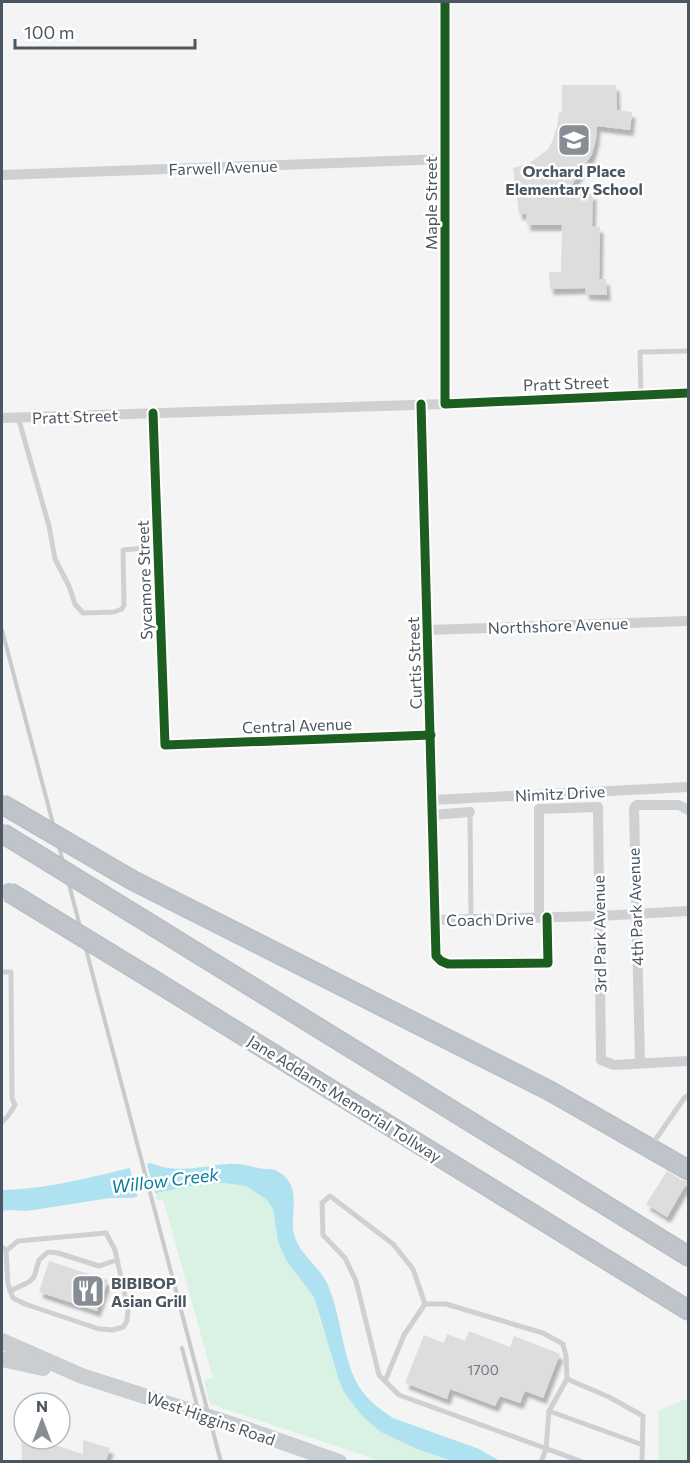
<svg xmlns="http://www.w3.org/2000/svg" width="690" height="1463" font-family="Commissioner,sans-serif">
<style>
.green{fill:#d9f2e3}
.water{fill:#aee2f0}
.pier{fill:#f4f4f4}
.building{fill:#ddddde;filter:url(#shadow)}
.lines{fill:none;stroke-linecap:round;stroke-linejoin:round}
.motorway-casing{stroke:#b9bec3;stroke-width:21}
.service{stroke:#ced0d2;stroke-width:5}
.minor{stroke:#ced0d2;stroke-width:10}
.primary{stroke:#caced1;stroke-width:16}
.motorway{stroke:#bec4c9;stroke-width:18}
.rail{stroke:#c9cacc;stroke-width:4}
.motorway-bridge-casing{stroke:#b9bec3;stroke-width:21;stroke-linecap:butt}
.motorway-bridge{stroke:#bec4c9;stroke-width:18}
.cycleway-casing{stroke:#fff;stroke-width:13}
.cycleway{stroke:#1b5e20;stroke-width:9}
.labels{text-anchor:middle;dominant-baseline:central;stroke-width:5;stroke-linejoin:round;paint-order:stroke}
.number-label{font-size:14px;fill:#707881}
.street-label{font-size:16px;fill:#4a5661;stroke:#fff}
.poi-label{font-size:16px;font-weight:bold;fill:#4a5661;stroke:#fff}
.water-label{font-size:18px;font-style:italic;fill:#0c7c9b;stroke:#fff}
</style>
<defs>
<filter id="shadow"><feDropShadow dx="3.5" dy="6" stdDeviation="1.5" flood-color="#0004"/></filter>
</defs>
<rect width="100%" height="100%" fill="#f4f4f4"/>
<!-- green -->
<g class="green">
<polygon points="224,1183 246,1186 267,1200 273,1209 286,1260 314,1297 320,1320 330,1349 333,1363 371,1424 381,1432 417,1449 452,1461 380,1461 210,1404 204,1380 213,1378 163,1199 157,1201 155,1193 201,1184"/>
<polygon points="688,1398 688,1461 659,1461 658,1411"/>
</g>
<!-- water -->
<path class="water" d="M151 1163C157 1165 163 1168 169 1168 189 1171 208 1165 228 1164 240 1163 248 1166 259 1168 265 1170 272 1168 277 1171 304 1186 289 1211 294 1234 299 1254 318 1265 327 1283 342 1315 342 1364 362 1391 370 1402 381 1410 393 1418L479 1449 500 1461H452L417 1449 381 1432 371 1424 359 1412 344 1392 338 1377 314 1297 286 1260 278 1241 273 1209 267 1200 246 1186 224 1183 201 1184 131 1198H110L27 1211 8 1210 2 1211V1190C53 1189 102 1174 151 1163Z"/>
<!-- pier -->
<polygon class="pier" points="146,1161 156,1196 138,1199 129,1165"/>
<!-- building -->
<g class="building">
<polygon points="562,85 616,85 617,110 632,112 630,130 597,126 596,139 592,154 566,194 593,194 592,226 600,227 599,279 606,279 607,295 586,294 585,288 550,289 549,272 561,272 562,225 527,225 526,214 519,214 513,168 530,163 548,149 552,142 557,127 559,112 562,112"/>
<polygon points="667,1171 682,1180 688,1181 667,1217 646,1204"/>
<polygon points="49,1261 108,1280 97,1311 39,1292"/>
<polygon points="469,1331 510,1347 514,1336 560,1354 543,1398 525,1391 520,1403 500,1396 495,1406 450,1389 447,1399 405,1383 424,1335 444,1343 447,1334 465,1341"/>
<polygon points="21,1436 24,1437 24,1439 35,1439 83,1454 83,1440 110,1448 106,1461 22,1461"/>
</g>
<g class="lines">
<!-- motorway casing -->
<g class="motorway-casing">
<g id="motorway">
<polyline points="132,880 550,1091 688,1170"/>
<polyline points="142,919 688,1256"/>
<polyline points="150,978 688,1310"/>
</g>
</g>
<!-- service -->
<g class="service">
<polyline points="641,395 640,352 688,351"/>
<polyline points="18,417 49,526 55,559 69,586 75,604 83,613 114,612 122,609 124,605 123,550 157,547"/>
<polyline points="470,813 471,919"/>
<polyline points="2,972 11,972 12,1098 15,1105 8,1116 2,1122"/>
<polyline points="651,1146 685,1097 688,1096"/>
<polyline points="2,1247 6,1251 8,1284 13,1298 25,1304 99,1329 113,1330 123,1327 127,1321 128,1309 115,1250 106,1233 18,1241 6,1251"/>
<polyline points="10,1291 29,1282 34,1277 39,1260 48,1252 58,1253 99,1266 117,1260"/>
<polyline points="567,1379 566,1356 563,1344 543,1333 446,1304 425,1304 413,1269 393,1244 330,1196 322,1203 323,1235 345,1258 356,1281 379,1375 399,1395 583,1462"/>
<polyline points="385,1381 404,1335 425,1304"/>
<polyline points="549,1411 643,1445"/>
<polyline points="541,1462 546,1449 549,1411 567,1379 609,1397 643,1416 642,1462"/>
</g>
<!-- minor -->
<g class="minor">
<polyline points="445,2 445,404"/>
<polyline points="2,175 445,159"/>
<polyline points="421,404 436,956 441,961 448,964 548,963 547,917"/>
<polyline points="153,413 165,745 431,735"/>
<polyline points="2,418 445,404 688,393"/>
<polyline points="428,630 688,621"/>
<polyline points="432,800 688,787"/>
<polyline points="432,815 470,812"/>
<polyline points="539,918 539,809 598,807 601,1060 614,1065 688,1061"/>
<polyline points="435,920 599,916 688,911"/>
<polyline points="640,1063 634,808 637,805 679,805 688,810"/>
</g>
<!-- primary -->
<g class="primary">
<polyline points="2,1341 82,1376 234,1425 339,1462"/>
<polyline points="2,1359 43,1368"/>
</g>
<!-- motorway -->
<use href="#motorway" class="motorway"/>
<!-- rail -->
<g class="rail">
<polyline points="2,630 221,1462"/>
<polyline points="182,1348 201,1421"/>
</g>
<!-- motorway-bridge casing -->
<g class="motorway-bridge-casing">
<g id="motorway-bridge">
<polyline points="2,804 132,880"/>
<polyline points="2,833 142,919"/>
<polyline points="9,892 150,978"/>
</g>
</g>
<!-- motorway-bridge -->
<use href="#motorway-bridge" class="motorway-bridge"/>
<!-- cycleway casing -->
<g class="cycleway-casing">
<g id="cycleway">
<polyline points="445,2 445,404 688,393"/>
<polyline points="421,404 436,956 441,961 448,964 548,963 547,917"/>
<polyline points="153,413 165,745 431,735"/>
</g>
</g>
<!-- cycleway -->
<use href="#cycleway" class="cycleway"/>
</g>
<!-- icons -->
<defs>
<g id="school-square" transform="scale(1.725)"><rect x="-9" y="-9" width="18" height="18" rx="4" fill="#868d94" stroke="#fff"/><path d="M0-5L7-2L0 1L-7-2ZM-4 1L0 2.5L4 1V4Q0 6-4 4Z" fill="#fff"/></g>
<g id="restaurant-square" transform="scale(1.725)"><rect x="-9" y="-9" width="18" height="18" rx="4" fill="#868d94" stroke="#fff"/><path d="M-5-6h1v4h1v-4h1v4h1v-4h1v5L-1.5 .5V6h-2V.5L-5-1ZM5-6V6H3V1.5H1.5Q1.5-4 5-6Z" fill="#fff"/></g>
</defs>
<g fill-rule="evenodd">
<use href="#school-square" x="574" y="140"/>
<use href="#restaurant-square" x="88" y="1291"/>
</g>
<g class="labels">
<!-- number labels -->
<g class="number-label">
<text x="483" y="1369">1700</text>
</g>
<!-- street labels -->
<g class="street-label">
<text transform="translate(223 167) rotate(-2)">Farwell Avenue</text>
<text transform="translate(430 203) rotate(-90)">Maple Street</text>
<text transform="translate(566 383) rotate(-2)">Pratt Street</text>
<text transform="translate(75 416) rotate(-2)">Pratt Street</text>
<text transform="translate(144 580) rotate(-92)">Sycamore Street</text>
<text transform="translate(558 625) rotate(-2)">Northshore Avenue</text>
<text transform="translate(414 663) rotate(-92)">Curtis Street</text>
<text transform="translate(297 725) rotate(-2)">Central Avenue</text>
<text transform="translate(560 793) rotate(-3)">Nimitz Drive</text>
<text transform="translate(635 907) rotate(-92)">4th Park Avenue</text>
<text transform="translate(490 919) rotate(-1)">Coach Drive</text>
<text transform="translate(599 934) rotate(-91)">3rd Park Avenue</text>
<text transform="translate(345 1098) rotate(32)">Jane Addams Memorial Tollway</text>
<text transform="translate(211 1418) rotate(19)">West Higgins Road</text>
</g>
<!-- poi labels -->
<g class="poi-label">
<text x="574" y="170">Orchard Place<tspan x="574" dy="18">Elementary School</tspan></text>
<text x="111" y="1282" text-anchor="start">BIBIBOP<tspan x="111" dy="18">Asian Grill</tspan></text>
</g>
<!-- water labels -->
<g class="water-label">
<text transform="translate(165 1180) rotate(-7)">Willow Creek</text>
</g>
</g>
<!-- border -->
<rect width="690" height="1463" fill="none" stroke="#4a5661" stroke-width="6"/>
<!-- north arrow -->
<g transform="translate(42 1421)"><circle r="28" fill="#ffffff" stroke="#b7bbc0" stroke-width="1.5"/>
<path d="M0-4.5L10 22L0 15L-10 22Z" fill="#868d94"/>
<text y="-9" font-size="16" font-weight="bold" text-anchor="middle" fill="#4a5661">N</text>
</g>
<!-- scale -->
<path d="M15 39v9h180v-9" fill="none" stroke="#4a5661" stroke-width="3"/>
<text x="24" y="39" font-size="18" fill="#4a5661" stroke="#ffffff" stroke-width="4.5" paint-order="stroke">100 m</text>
</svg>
